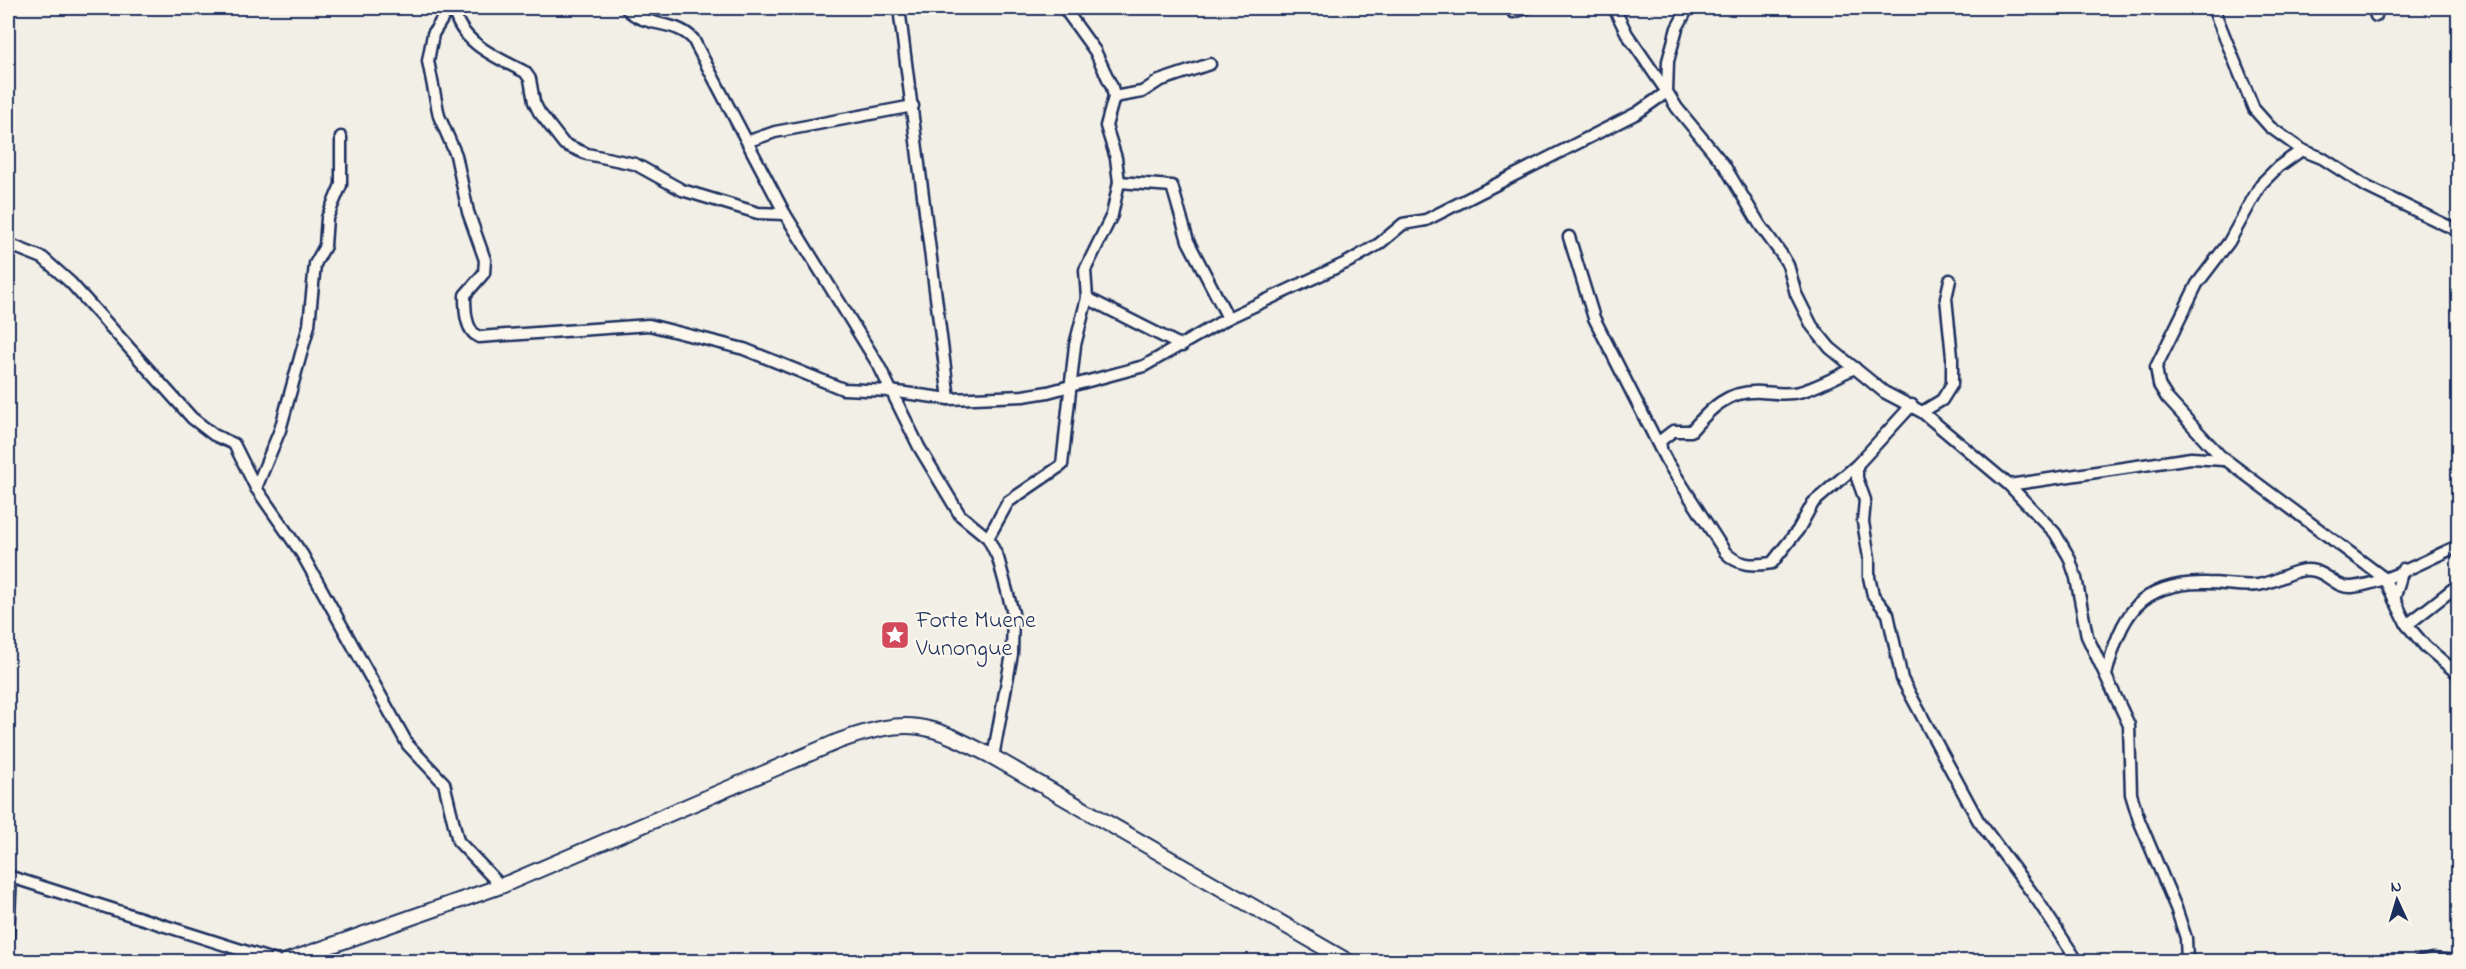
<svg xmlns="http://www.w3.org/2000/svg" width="2466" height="969" font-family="'Indie Flower',sans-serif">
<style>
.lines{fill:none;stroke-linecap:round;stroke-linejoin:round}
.minor-casing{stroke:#1b2f5e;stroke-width:15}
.tertiary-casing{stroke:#1b2f5e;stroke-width:18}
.minor{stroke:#fbf7ec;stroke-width:10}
.tertiary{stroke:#fbf7ec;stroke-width:14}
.labels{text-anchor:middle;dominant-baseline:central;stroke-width:4.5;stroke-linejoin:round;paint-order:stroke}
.poi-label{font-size:24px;fill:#1b2f5e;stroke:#fbf7ec;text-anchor:start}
</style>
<rect width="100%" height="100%" fill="#f2efe6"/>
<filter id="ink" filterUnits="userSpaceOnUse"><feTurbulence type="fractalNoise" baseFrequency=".0167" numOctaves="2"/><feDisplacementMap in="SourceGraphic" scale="12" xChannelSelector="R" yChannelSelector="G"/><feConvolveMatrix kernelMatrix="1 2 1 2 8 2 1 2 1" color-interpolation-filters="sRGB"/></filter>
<g filter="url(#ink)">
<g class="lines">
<!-- minor casing -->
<g class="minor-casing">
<g id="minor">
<path d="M449 8 433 34 428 61 439 116 456 155 468 212 485 260 484 273 465 295C465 309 465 331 479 337L649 325 744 349 843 389 890 391 949 399 1023 396 1048 392 1144 366 1228 318 1348 262 1379 244 1403 224 1426 220 1637 113 1667 92 1627 34 1614 8"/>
<path d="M454 8C458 42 498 58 525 72L530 79 534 102 539 112 564 144 587 154 635 164 682 190 758 213 785 214"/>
<path d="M626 8C643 28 675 19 693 39L785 214 879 366 919 447 960 515 988 538 998 558 1013 613 1012 654 993 757"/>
<polyline points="899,8 949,399"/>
<polyline points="1688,8 1677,28 1668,61 1667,92 1677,108 1724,165 1760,225 1782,255 1788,265 1796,294 1812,326 1830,348 1884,392 1922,412 2009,485 2055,533 2069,557 2076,578 2087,636 2129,725 2131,794 2139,820 2176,908 2186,938 2187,962"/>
<polyline points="2213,8 2254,109 2270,127 2302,150 2322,158 2367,187 2458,231"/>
<polyline points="2373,8 2376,16"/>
<polyline points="1513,12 1527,8"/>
<polyline points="1114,97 1142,92 1159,81 1210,64"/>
<polyline points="749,141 775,132 913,106"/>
<polyline points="1119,182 1172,186 1188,241 1228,318"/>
<path d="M1569 237 1594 318 1666 460 1725 552C1738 566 1753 566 1772 563L1798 530 1813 503 1857 465 1912 405"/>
<polyline points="8,244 43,258 71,283 192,418 214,435 234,444 256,488 302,554 408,745 444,783 458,841 501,886"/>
<polyline points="1087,298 1182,346"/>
<polyline points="1922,412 1942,400 1952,384 1952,357 1946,298 1950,280"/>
<path d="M1661 448 1660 441 1673 431H1691C1711 408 1728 390 1761 392 1774 393 1786 395 1799 392 1818 387 1837 376 1855 368"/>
<polyline points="2222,457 2384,578 2407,625 2425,646 2458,674"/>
<polyline points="2224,460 2167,398 2159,385 2156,367 2197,284 2229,242 2261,184 2278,167 2302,150"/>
<polyline points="1857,465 1857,478 1865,500 1863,522 1869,558 1869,577 1873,595 1888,614 1902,679 1978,820 2038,901 2078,962"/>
<polyline points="2009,485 2191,458 2224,460"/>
<polyline points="256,488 280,430 309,325 315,264 325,246 327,218 341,185 341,137"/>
<polyline points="988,538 1008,502 1062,465 1075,345 1087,298 1085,270 1112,215 1119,182 1116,158 1106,126 1114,97 1112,87 1095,51 1064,8"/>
<polyline points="2394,600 2403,569"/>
<polyline points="2407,625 2458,585"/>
<path d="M2106 675C2121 615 2139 581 2208 583 2225 583 2241 587 2258 585 2277 583 2295 566 2315 571 2330 575 2336 588 2352 587 2384 584 2428 559 2458 546"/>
<polyline points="8,937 11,877 279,962"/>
<polyline points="2418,962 2433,959 2458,961"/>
</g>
</g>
<!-- tertiary casing -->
<g class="tertiary-casing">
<path id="tertiary" d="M284 962 501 886 839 741C910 716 928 723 993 757L1349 962"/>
</g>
<!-- minor -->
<use href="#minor" class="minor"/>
<!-- tertiary -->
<use href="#tertiary" class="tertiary"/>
</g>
</g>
<!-- icons -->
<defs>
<g id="sight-square" transform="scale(1.5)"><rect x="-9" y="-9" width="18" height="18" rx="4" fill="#d1495b" stroke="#fbf7ec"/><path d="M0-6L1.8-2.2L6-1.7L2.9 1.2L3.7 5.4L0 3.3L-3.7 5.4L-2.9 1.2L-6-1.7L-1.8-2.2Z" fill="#fff"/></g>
</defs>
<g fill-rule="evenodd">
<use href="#sight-square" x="895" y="635"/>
</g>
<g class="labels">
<!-- poi labels -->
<g class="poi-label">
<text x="916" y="621">Forte Muene<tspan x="916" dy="28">Vunongue</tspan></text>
</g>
</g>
<!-- margin -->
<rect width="2466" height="969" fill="none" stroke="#fbf7ec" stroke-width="30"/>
<rect x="15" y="15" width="2436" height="939" fill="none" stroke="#1b2f5e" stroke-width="2" filter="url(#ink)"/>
<!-- north arrow -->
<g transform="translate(2397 900) rotate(356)" stroke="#fbf7ec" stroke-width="4.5" paint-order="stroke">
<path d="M0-4.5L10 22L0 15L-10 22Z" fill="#1b2f5e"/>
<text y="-9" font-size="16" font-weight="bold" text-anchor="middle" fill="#1b2f5e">N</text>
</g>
</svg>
